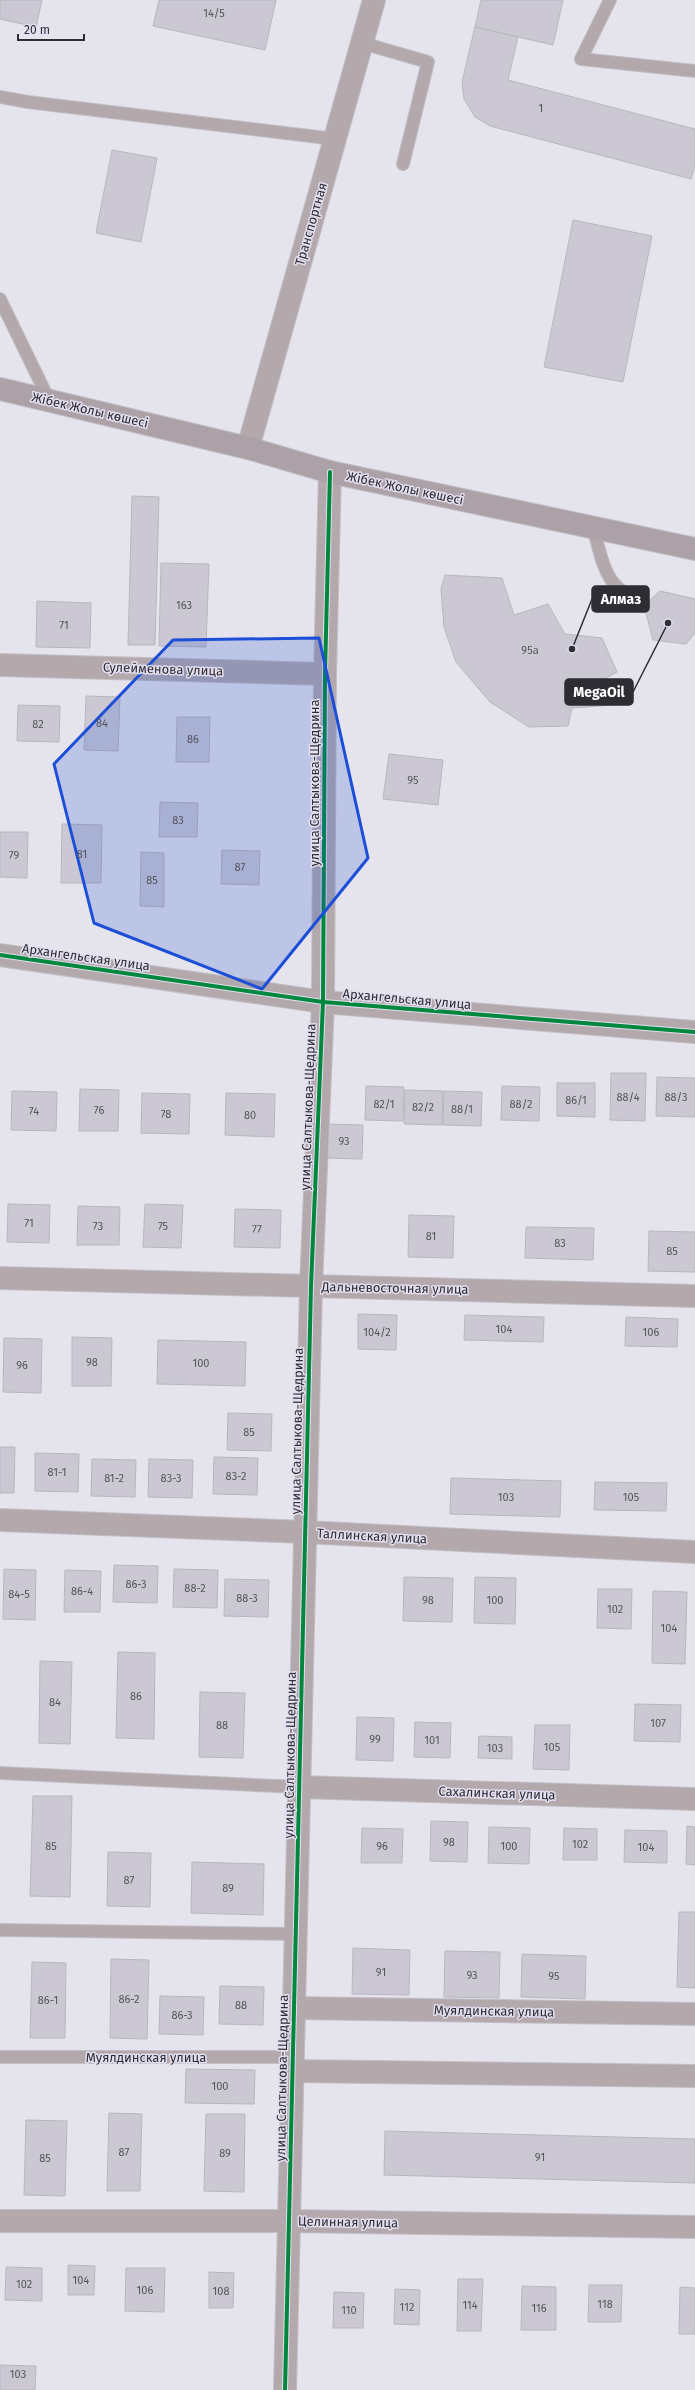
<svg xmlns="http://www.w3.org/2000/svg" width="695" height="2390" font-family="'Fira Sans',sans-serif">
<style>
.building{fill:#cbc8d4;stroke:#b8b6bd}
.lines{fill:none;stroke-linecap:round;stroke-linejoin:round}
.service-casing{stroke:#c1bfc6;stroke-width:14}
.minor-casing{stroke:#c1bfc6;stroke-width:24}
.tertiary-casing{stroke:#c1bfc6;stroke-width:24}
.trunk-casing{stroke:#c1bfc6;stroke-width:24}
.service{stroke:#b3a8ab;stroke-width:12}
.minor{stroke:#b3a8ab;stroke-width:22}
.tertiary{stroke:#b3a8ab;stroke-width:22}
.trunk{stroke:#ada1a8;stroke-width:22}
.cycleway-casing{stroke:#e3dff0;stroke-width:6}
.cycleway{stroke:#00873e;stroke-width:4}
.marked{fill:#1d4ed8;fill-opacity:0.2;stroke:#1d4ed8;stroke-width:3;stroke-linejoin:round}
.labels{text-anchor:middle;dominant-baseline:central;stroke-width:3;stroke-linejoin:round;paint-order:stroke}
.number-label{font-size:11px;fill:#55545b}
.street-label{font-size:13px;fill:#2e2d33;stroke:#e3dff0}
.leader{fill:none;stroke:#2e2d33;stroke-width:1.5}
.callout-dot{fill:#2e2d33;stroke:#e3dff0;stroke-width:1.5}
.callout{fill:#2e2d33;stroke:#2e2d33;stroke-width:1.5}
.callout-label{font-size:14px;text-anchor:middle;font-weight:bold;fill:#fff}
</style>
<rect width="100%" height="100%" fill="#e5e3ec"/>
<!-- building -->
<g class="building">
<polygon points="0,0 42,0 36,27 0,19"/>
<polygon points="159,0 276,0 265,50 153,26"/>
<polygon points="481,0 563,0 553,45 475,27"/>
<polygon points="475,27 518,37 508,80 695,129 695,165 691,179 490,126 475,117 464,99 462,82"/>
<polygon points="112,150 157,158 141,242 96,233"/>
<polygon points="573,220 652,236 623,382 544,367"/>
<polygon points="132,496 159,497 155,645 128,645"/>
<polygon points="161,563 209,564 206,647 159,646"/>
<polygon points="445,575 502,578 514,615 548,604 565,634 602,638 617,672 606,678 613,705 572,708 568,726 529,727 490,702 456,662 444,627 441,589"/>
<polygon points="660,591 695,599 695,633 686,644 653,640 644,605"/>
<polygon points="37,601 91,603 90,648 36,647"/>
<polygon points="86,696 120,697 118,751 84,750"/>
<polygon points="18,705 60,706 59,742 17,741"/>
<polygon points="177,717 210,717 209,762 176,762"/>
<polygon points="389,754 443,760 438,805 383,799"/>
<polygon points="160,802 198,803 197,837 159,837"/>
<polygon points="62,824 102,825 101,883 61,883"/>
<polygon points="0,832 28,832 27,878 0,877"/>
<polygon points="222,850 260,851 259,885 221,884"/>
<polygon points="141,852 164,853 164,907 140,906"/>
<polygon points="611,1073 646,1073 645,1121 610,1120"/>
<polygon points="657,1077 695,1078 695,1117 656,1116"/>
<polygon points="557,1083 595,1083 595,1117 557,1116"/>
<polygon points="366,1086 404,1087 403,1121 365,1120"/>
<polygon points="502,1086 540,1087 539,1121 501,1120"/>
<polygon points="80,1089 119,1090 118,1131 79,1131"/>
<polygon points="405,1090 443,1091 442,1125 404,1124"/>
<polygon points="12,1091 57,1092 56,1131 11,1130"/>
<polygon points="444,1091 482,1092 481,1126 443,1125"/>
<polygon points="142,1093 190,1094 189,1134 141,1133"/>
<polygon points="226,1093 275,1094 274,1137 225,1135"/>
<polygon points="325,1124 363,1125 362,1159 324,1158"/>
<polygon points="8,1204 50,1205 49,1243 7,1242"/>
<polygon points="145,1204 183,1205 181,1248 143,1247"/>
<polygon points="78,1206 120,1207 119,1245 77,1245"/>
<polygon points="235,1209 281,1210 280,1248 234,1247"/>
<polygon points="409,1215 454,1216 453,1258 408,1257"/>
<polygon points="526,1227 594,1228 593,1260 525,1258"/>
<polygon points="649,1231 695,1232 695,1272 648,1271"/>
<polygon points="358,1314 397,1315 396,1350 358,1349"/>
<polygon points="465,1315 544,1317 543,1342 464,1340"/>
<polygon points="626,1317 678,1319 677,1347 625,1346"/>
<polygon points="72,1337 112,1338 111,1386 72,1386"/>
<polygon points="4,1338 42,1339 41,1393 3,1392"/>
<polygon points="158,1340 246,1342 245,1386 157,1384"/>
<polygon points="228,1413 272,1414 271,1451 227,1450"/>
<polygon points="0,1447 15,1447 14,1493 0,1493"/>
<polygon points="35,1453 79,1454 78,1492 35,1491"/>
<polygon points="214,1457 258,1458 257,1495 213,1494"/>
<polygon points="92,1459 136,1460 135,1497 91,1496"/>
<polygon points="149,1459 193,1460 192,1498 148,1497"/>
<polygon points="451,1478 561,1481 560,1517 450,1514"/>
<polygon points="595,1482 667,1483 666,1511 594,1510"/>
<polygon points="114,1565 158,1566 157,1603 113,1602"/>
<polygon points="4,1569 36,1570 35,1620 3,1619"/>
<polygon points="174,1569 218,1570 217,1608 173,1607"/>
<polygon points="65,1570 101,1571 100,1612 64,1612"/>
<polygon points="404,1577 453,1578 452,1622 403,1621"/>
<polygon points="475,1577 516,1578 515,1624 474,1623"/>
<polygon points="225,1579 269,1580 268,1617 224,1616"/>
<polygon points="598,1589 632,1589 631,1629 597,1628"/>
<polygon points="653,1591 687,1592 685,1664 652,1663"/>
<polygon points="118,1652 155,1653 154,1739 116,1738"/>
<polygon points="40,1661 72,1662 70,1744 39,1743"/>
<polygon points="200,1692 245,1693 243,1758 199,1757"/>
<polygon points="635,1704 681,1705 680,1742 634,1741"/>
<polygon points="357,1717 394,1718 393,1761 356,1760"/>
<polygon points="415,1722 451,1723 450,1758 414,1757"/>
<polygon points="535,1725 570,1725 569,1770 533,1769"/>
<polygon points="479,1736 512,1737 512,1759 478,1758"/>
<polygon points="33,1796 72,1796 70,1897 30,1896"/>
<polygon points="431,1821 468,1822 467,1862 430,1861"/>
<polygon points="687,1826 695,1827 695,1865 686,1864"/>
<polygon points="489,1827 530,1828 529,1864 488,1863"/>
<polygon points="362,1828 403,1829 402,1863 361,1863"/>
<polygon points="564,1828 597,1829 597,1860 563,1860"/>
<polygon points="625,1830 667,1831 667,1863 624,1862"/>
<polygon points="108,1852 151,1853 150,1907 107,1906"/>
<polygon points="192,1862 264,1864 263,1915 191,1913"/>
<polygon points="679,1912 695,1912 695,1988 677,1987"/>
<polygon points="353,1948 410,1950 409,1995 352,1994"/>
<polygon points="445,1951 500,1952 499,1998 444,1997"/>
<polygon points="522,1954 586,1956 585,1999 521,1997"/>
<polygon points="111,1959 149,1960 147,2039 110,2038"/>
<polygon points="32,1962 66,1963 65,2038 30,2038"/>
<polygon points="220,1986 264,1987 263,2025 219,2024"/>
<polygon points="160,1996 204,1997 203,2035 159,2034"/>
<polygon points="186,2069 255,2070 254,2104 185,2103"/>
<polygon points="109,2113 142,2114 140,2191 107,2191"/>
<polygon points="206,2114 245,2114 244,2192 204,2191"/>
<polygon points="26,2120 67,2121 65,2196 24,2195"/>
<polygon points="385,2131 695,2139 695,2183 384,2175"/>
<polygon points="68,2265 95,2266 94,2295 68,2295"/>
<polygon points="6,2267 42,2268 42,2301 5,2300"/>
<polygon points="126,2268 165,2268 164,2312 125,2311"/>
<polygon points="209,2272 234,2273 233,2308 209,2308"/>
<polygon points="458,2279 483,2279 481,2331 457,2331"/>
<polygon points="589,2285 622,2285 621,2322 588,2322"/>
<polygon points="522,2286 556,2287 556,2330 521,2330"/>
<polygon points="680,2287 695,2288 695,2334 679,2334"/>
<polygon points="395,2289 420,2290 419,2325 394,2324"/>
<polygon points="334,2292 364,2293 363,2328 333,2328"/>
<polygon points="0,2365 36,2366 35,2390 0,2390"/>
</g>
<g class="lines">
<!-- service casing -->
<g class="service-casing">
<g id="service">
<polyline points="610,0 581,59 695,71"/>
<polyline points="362,43 428,62 403,164"/>
<polyline points="0,97 28,102 335,139"/>
<polyline points="0,299 49,400"/>
<path d="M593 528C605 568 603 585 644 605"/>
<polyline points="0,1773 299,1787"/>
<polyline points="0,1930 295,1934"/>
<polyline points="0,2057 292,2057"/>
</g>
</g>
<!-- minor casing -->
<g class="minor-casing">
<g id="minor">
<polyline points="248,448 374,0"/>
<polyline points="0,665 325,674"/>
<polyline points="0,955 323,1002 695,1032"/>
<polyline points="0,1278 695,1296"/>
<polyline points="0,1520 305,1532 695,1552"/>
<polyline points="299,1787 695,1799"/>
<polyline points="294,2008 695,2014"/>
<polyline points="292,2071 695,2076"/>
<polyline points="0,2221 289,2221 695,2227"/>
</g>
</g>
<!-- tertiary casing -->
<g class="tertiary-casing">
<polyline id="tertiary" points="285,2390 311,1286 323,1002 325,674 330,472"/>
</g>
<!-- trunk casing -->
<g class="trunk-casing">
<polyline id="trunk" points="0,389 248,448 330,472 695,549"/>
</g>
<!-- service -->
<use href="#service" class="service"/>
<!-- minor -->
<use href="#minor" class="minor"/>
<!-- tertiary -->
<use href="#tertiary" class="tertiary"/>
<!-- trunk -->
<use href="#trunk" class="trunk"/>
<!-- cycleway casing -->
<g class="cycleway-casing">
<g id="cycleway">
<polyline points="0,955 323,1002 695,1032"/>
<polyline points="285,2390 311,1286 323,1002 325,674 330,472"/>
</g>
</g>
<!-- cycleway -->
<use href="#cycleway" class="cycleway"/>
</g>
<!-- marked area -->
<path class="marked" d="M319 638 368 858 262 989 94 923 54 764 173 640Z"/>
<g class="labels">
<!-- number labels -->
<g class="number-label">
<text x="214" y="13">14/5</text>
<text x="541" y="108">1</text>
<text x="184" y="605">163</text>
<text x="64" y="625">71</text>
<text x="530" y="650">95а</text>
<text x="102" y="723">84</text>
<text x="38" y="724">82</text>
<text x="193" y="739">86</text>
<text x="413" y="780">95</text>
<text x="178" y="820">83</text>
<text x="82" y="854">81</text>
<text x="14" y="855">79</text>
<text x="240" y="867">87</text>
<text x="152" y="880">85</text>
<text x="628" y="1097">88/4</text>
<text x="676" y="1097">88/3</text>
<text x="576" y="1100">86/1</text>
<text x="384" y="1104">82/1</text>
<text x="521" y="1104">88/2</text>
<text x="423" y="1107">82/2</text>
<text x="462" y="1109">88/1</text>
<text x="99" y="1110">76</text>
<text x="34" y="1111">74</text>
<text x="166" y="1114">78</text>
<text x="250" y="1115">80</text>
<text x="344" y="1141">93</text>
<text x="29" y="1223">71</text>
<text x="98" y="1226">73</text>
<text x="163" y="1226">75</text>
<text x="257" y="1229">77</text>
<text x="431" y="1236">81</text>
<text x="560" y="1243">83</text>
<text x="672" y="1251">85</text>
<text x="504" y="1329">104</text>
<text x="377" y="1332">104/2</text>
<text x="651" y="1332">106</text>
<text x="92" y="1362">98</text>
<text x="201" y="1363">100</text>
<text x="22" y="1365">96</text>
<text x="249" y="1432">85</text>
<text x="57" y="1472">81-1</text>
<text x="236" y="1476">83-2</text>
<text x="114" y="1478">81-2</text>
<text x="171" y="1478">83-3</text>
<text x="506" y="1497">103</text>
<text x="631" y="1497">105</text>
<text x="136" y="1584">86-3</text>
<text x="195" y="1588">88-2</text>
<text x="82" y="1591">86-4</text>
<text x="19" y="1594">84-5</text>
<text x="247" y="1598">88-3</text>
<text x="428" y="1600">98</text>
<text x="495" y="1600">100</text>
<text x="615" y="1609">102</text>
<text x="669" y="1628">104</text>
<text x="136" y="1696">86</text>
<text x="55" y="1702">84</text>
<text x="658" y="1723">107</text>
<text x="222" y="1725">88</text>
<text x="375" y="1739">99</text>
<text x="432" y="1740">101</text>
<text x="552" y="1747">105</text>
<text x="495" y="1748">103</text>
<text x="449" y="1842">98</text>
<text x="580" y="1844">102</text>
<text x="51" y="1846">85</text>
<text x="382" y="1846">96</text>
<text x="509" y="1846">100</text>
<text x="646" y="1847">104</text>
<text x="129" y="1880">87</text>
<text x="228" y="1888">89</text>
<text x="381" y="1972">91</text>
<text x="472" y="1975">93</text>
<text x="554" y="1976">95</text>
<text x="129" y="1999">86-2</text>
<text x="48" y="2000">86-1</text>
<text x="241" y="2005">88</text>
<text x="182" y="2015">86-3</text>
<text x="220" y="2086">100</text>
<text x="124" y="2152">87</text>
<text x="225" y="2153">89</text>
<text x="540" y="2157">91</text>
<text x="45" y="2158">85</text>
<text x="81" y="2280">104</text>
<text x="24" y="2284">102</text>
<text x="145" y="2290">106</text>
<text x="221" y="2291">108</text>
<text x="605" y="2304">118</text>
<text x="470" y="2305">114</text>
<text x="407" y="2307">112</text>
<text x="539" y="2308">116</text>
<text x="349" y="2310">110</text>
<text x="18" y="2374">103</text>
</g>
<!-- street labels -->
<g class="street-label">
<text transform="translate(311 224) rotate(-74)">Транспортная</text>
<text transform="translate(90 410) rotate(13)">Жібек Жолы көшесі</text>
<text transform="translate(405 488) rotate(12)">Жібек Жолы көшесі</text>
<text transform="translate(163 669) rotate(2)">Сулейменова улица</text>
<text transform="translate(314 783) rotate(-90)">улица Салтыкова-Щедрина</text>
<text transform="translate(86 957) rotate(8)">Архангельская улица</text>
<text transform="translate(407 999) rotate(5)">Архангельская улица</text>
<text transform="translate(308 1107) rotate(-88)">улица Салтыкова-Щедрина</text>
<text transform="translate(395 1288) rotate(1)">Дальневосточная улица</text>
<text transform="translate(297 1431) rotate(-89)">улица Салтыкова-Щедрина</text>
<text transform="translate(372 1536) rotate(3)">Таллинская улица</text>
<text transform="translate(290 1755) rotate(-89)">улица Салтыкова-Щедрина</text>
<text transform="translate(497 1793) rotate(2)">Сахалинская улица</text>
<text transform="translate(494 2011) rotate(1)">Муялдинская улица</text>
<text x="146" y="2057">Муялдинская улица</text>
<text transform="translate(282 2078) rotate(-89)">улица Салтыкова-Щедрина</text>
<text transform="translate(348 2222) rotate(1)">Целинная улица</text>
</g>
</g>
<!-- callouts -->
<path class="leader" d="M572 649L592 599M668 623L633 692"/>
<g class="callout-dot">
<circle cx="572" cy="649" r="4"/>
<circle cx="668" cy="623" r="4"/>
</g>
<g class="callout">
<rect x="592" y="586" width="57" height="26" rx="4"/>
<rect x="565" y="679" width="68" height="26" rx="4"/>
</g>
<g class="callout-label">
<text x="621" y="604">Алмаз</text>
<text x="599" y="697">MegaOil</text>
</g>
<!-- scale -->
<path d="M18 34v6h66v-6" fill="none" stroke="#2e2d33" stroke-width="2"/>
<text x="24" y="34" font-size="12" fill="#2e2d33" stroke="#e3dff0" stroke-width="3" paint-order="stroke">20 m</text>
</svg>
